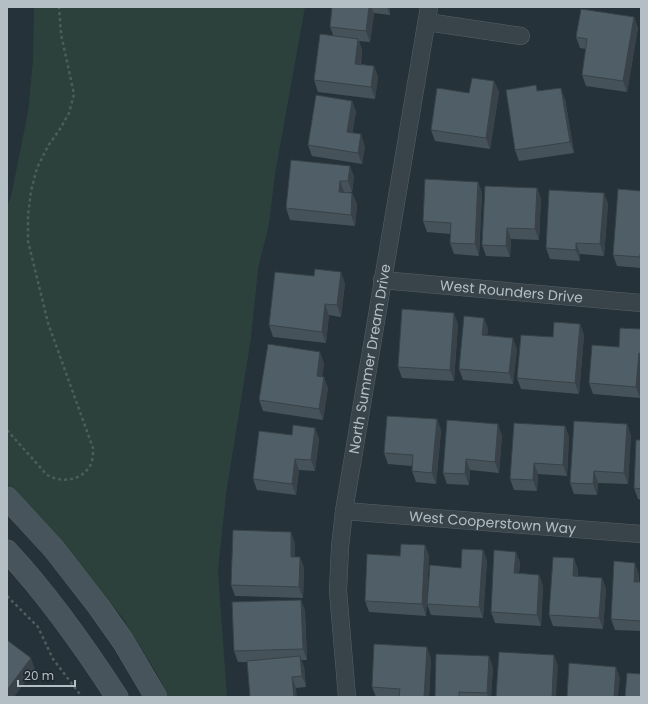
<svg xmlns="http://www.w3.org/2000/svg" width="648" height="704" font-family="Poppins,sans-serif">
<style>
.green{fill:#2d413c}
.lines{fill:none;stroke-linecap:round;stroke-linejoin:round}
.street-casing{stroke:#576167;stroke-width:18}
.secondary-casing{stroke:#576167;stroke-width:23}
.path{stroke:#4c5d5c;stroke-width:2.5;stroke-dasharray:3 3;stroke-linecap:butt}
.street{stroke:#38434a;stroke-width:17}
.secondary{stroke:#47545c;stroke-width:22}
.wall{fill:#455259}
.shaded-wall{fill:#384248}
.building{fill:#505f67;stroke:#384248}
.labels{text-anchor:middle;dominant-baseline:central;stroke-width:3.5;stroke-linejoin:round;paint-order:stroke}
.street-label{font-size:14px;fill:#b4bec5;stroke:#1e282e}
</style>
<rect width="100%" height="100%" fill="#253239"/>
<!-- green -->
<polygon class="green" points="34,7 305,7 275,174 269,224 258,269 251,338 226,494 218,571 227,697 169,697 157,674 122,617 49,527 7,483 7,206 11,197 28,112 33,61"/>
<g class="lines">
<!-- street casing -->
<g class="street-casing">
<g id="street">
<polyline points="427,22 521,36"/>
<path id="s1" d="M382 280 641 303"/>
<path id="s2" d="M344 511 641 534"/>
<path id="s3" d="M347 697 338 591 340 547 344 511 429 7"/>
</g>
</g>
<!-- secondary casing -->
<g class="secondary-casing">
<g id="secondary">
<polyline points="7,498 54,549 99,607 123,641 156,697"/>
<path d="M7 551C49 596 84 646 117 697"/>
</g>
</g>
<!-- path -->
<g class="path">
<path d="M7 430 46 474C60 484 83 481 91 464 93 459 93 453 93 448L48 323 28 241V216L31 191 37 168 48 146 60 129 69 113 74 94 61 34 59 7"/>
<polyline points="7,596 38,627 53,659 82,697"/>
</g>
<!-- street -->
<use href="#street" class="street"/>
<!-- secondary -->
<use href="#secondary" class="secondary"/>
</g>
<!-- wall -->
<g class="wall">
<polygon points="332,7 390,7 390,15 374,13 370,42 359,41 362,50 361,64 374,66 378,77 375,99 318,92 314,80 333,35 330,27"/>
<polygon points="634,17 638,28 627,92 586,86 582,75 586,49 580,48 576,37"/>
<polygon points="494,81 499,92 490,149 435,141 431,130"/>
<polygon points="536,85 538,91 565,99 574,153 519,161 515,150"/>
<polygon points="352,101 356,112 352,133 365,146 362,164 312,156 308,145"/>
<polygon points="350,166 354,177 352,192 344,192 352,193 357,204 355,226 290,220 286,208"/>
<polygon points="478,182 482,193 479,256 454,254 450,243 450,234 427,232 423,221"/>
<polygon points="537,188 541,199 539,240 511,239 510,257 486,256 482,245"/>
<polygon points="641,191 641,268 617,266 613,255"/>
<polygon points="604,193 608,204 604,256 580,254 580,261 550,259 546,248"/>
<polygon points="345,283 341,317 329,315 326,343 273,337 269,325"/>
<polygon points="484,318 488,329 487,335 517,349 513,384 463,380 459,369"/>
<polygon points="458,324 454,381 402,378 398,367"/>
<polygon points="580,324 584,335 579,394 521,389 517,378 553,337"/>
<polygon points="641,329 641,389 640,398 593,394 589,383 619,347"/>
<polygon points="324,363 322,377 328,388 323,420 263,411 259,400"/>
<polygon points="437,419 441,431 436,484 416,482 412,471 412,466 388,464 384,453"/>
<polygon points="627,424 631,436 628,484 598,483 597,495 574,494 570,483"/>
<polygon points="565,426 569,437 567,476 538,474 537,491 514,490 510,479"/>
<polygon points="315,428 319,439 315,471 299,470 296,495 257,490 253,479 292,435"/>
<polygon points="502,435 499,473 470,470 469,485 447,484 443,473"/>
<polygon points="641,440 641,500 638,499 634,488"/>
<polygon points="295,543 295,557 300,557 304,568 303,598 235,596 231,585"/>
<polygon points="425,545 429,556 426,616 369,612 365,601 400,556"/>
<polygon points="483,550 487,561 483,618 431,615 427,604 461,568"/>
<polygon points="516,552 520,563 519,573 539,575 543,586 541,626 495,623 491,612"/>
<polygon points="578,569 578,576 602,578 606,589 603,629 553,626 549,615"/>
<polygon points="639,574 639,582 641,582 641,631 615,630 611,619"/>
<polygon points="301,600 305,611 307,660 301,660 304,667 306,687 296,688 247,662 238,662 234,651"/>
<polygon points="431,658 429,697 376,697 372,687"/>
<polygon points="493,667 491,697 435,697"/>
</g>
<!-- shaded-wall -->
<g class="shaded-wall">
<polygon points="369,7 371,7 374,13 370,42 366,31"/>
<polygon points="387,7 390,7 390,15"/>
<polygon points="634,17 638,28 627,92 623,81"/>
<polygon points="358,39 362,50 359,75 355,64"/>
<polygon points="374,66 378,77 375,99 371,87"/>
<polygon points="494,81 499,92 490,149 486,138"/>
<polygon points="561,88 565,99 574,153 570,142"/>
<polygon points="352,101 356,112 351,143 347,132"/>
<polygon points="361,134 365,146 362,164 358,153"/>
<polygon points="350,166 354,177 352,192 348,181"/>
<polygon points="340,181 344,192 343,203 339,192"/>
<polygon points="478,182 482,193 479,256 475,244"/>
<polygon points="537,188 541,199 539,240 535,229"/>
<polygon points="352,193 357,204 355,226 351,215"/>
<polygon points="604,193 608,204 604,256 600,244"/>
<polygon points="507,228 511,239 510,257 506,246"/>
<polygon points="576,243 580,254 580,261 576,250"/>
<polygon points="341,272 345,283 341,317 337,305"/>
<polygon points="325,304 329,315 326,343 322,332"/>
<polygon points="454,313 458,324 454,381 450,370"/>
<polygon points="484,318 488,329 486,346 482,335"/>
<polygon points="580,324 584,335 579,394 575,383"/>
<polygon points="513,338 517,349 513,384 509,373"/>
<polygon points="320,352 324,363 321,387 317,376"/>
<polygon points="639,353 641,359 641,389 640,398 636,387"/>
<polygon points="324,377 328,388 323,420 319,409"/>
<polygon points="437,419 441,431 436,484 432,473"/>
<polygon points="498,424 502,435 499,473 495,462"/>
<polygon points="627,424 631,436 628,484 624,473"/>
<polygon points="565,426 569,437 567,476 563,465"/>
<polygon points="315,428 319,439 315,471 311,460"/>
<polygon points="295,459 299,470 296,495 292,484"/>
<polygon points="466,459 470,470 469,485 465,474"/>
<polygon points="534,463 538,474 537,491 533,480"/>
<polygon points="594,471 598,483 597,495 593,484"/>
<polygon points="291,532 295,543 295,568 291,557"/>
<polygon points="425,545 429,556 426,616 422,604"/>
<polygon points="483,550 487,561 483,618 479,607"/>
<polygon points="516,552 520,563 518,584 514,573"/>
<polygon points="300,557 304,568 303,598 299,587"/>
<polygon points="574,558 578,569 577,587 573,576"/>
<polygon points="635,563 639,574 638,593 634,582"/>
<polygon points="539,575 543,586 541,626 537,615"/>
<polygon points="602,578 606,589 603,629 599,618"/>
<polygon points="301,600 305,611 307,660 303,649"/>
<polygon points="427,647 431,658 429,697 424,697"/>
<polygon points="554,655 558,666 556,697 552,697"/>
<polygon points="300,656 304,667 306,687 302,676"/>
<polygon points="489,656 493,667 491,697 488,697 487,693"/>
<polygon points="31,658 35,669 14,697 7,697 7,690"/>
<polygon points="616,667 620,678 618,697 614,697"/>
<polygon points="292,677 296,688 297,697 294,697"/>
</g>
<!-- building -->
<g class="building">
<polygon points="332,7 369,7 366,31 330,27"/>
<polygon points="581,9 634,17 623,81 582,75 587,39 576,37"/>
<polygon points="320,34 358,39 355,64 374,66 371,87 314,80"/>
<polygon points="472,78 494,81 486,138 431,130 437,88 469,93"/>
<polygon points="536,85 537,91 561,88 570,142 515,150 506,90"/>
<polygon points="316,95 352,101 347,132 361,134 358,153 308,145"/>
<polygon points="291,160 350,166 348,181 340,181 339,192 352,193 351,215 286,208"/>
<polygon points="425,179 478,182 475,244 450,243 451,223 423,221"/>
<polygon points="485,186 537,188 535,229 507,228 506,246 482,245"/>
<polygon points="618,189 641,191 641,254 640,254 640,257 613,255"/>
<polygon points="549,190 604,193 600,244 576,243 576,250 546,248"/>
<polygon points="315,269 341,272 337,305 325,304 322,332 269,325 275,272 314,276"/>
<polygon points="402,309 454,313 450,370 398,367"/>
<polygon points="464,316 484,318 482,335 513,338 509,373 459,369"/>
<polygon points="554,322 580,324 575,383 517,378 521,335 553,337"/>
<polygon points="620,328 641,329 641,354 639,353 636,387 589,383 592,345 619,347"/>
<polygon points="268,344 320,352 317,376 324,377 319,409 259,400"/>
<polygon points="387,416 437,419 432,473 412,471 413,455 384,453"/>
<polygon points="447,420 498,424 495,462 466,459 465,474 443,473"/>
<polygon points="574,421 627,424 624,473 594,471 593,484 570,483"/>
<polygon points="514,423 565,426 563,465 534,463 533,480 510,479"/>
<polygon points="293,425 315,428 311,460 295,459 292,484 253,479 259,431 292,435"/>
<polygon points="636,440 641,440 641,489 634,488"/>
<polygon points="233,530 291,532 291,557 300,557 299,587 231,585"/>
<polygon points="401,544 425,545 422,604 365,601 367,554 400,556"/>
<polygon points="462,549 483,550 479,607 427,604 430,565 461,568"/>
<polygon points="494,550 516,552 514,573 539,575 537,615 491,612"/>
<polygon points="553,557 574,558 573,576 602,578 599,618 549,615"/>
<polygon points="614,561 635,563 634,582 641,582 641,621 611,619"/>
<polygon points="301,600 303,649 234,651 232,602"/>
<polygon points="7,640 31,658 7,690"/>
<polygon points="374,644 427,647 424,697 399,697 400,689 372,687"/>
<polygon points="499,652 554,655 552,697 496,697"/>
<polygon points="436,654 489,656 487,693 459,692 459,697 435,697"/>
<polygon points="300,656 302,676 292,677 294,697 250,697 247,661"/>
<polygon points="569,663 616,667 614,697 567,697"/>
<polygon points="627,673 641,674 641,697 625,697"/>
</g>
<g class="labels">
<!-- street labels -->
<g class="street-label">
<text stroke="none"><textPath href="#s1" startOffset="130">West Rounders Drive</textPath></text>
<text stroke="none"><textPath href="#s3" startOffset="341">North Summer Dream Drive</textPath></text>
<text stroke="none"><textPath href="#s2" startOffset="149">West Cooperstown Way</textPath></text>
</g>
</g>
<!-- border -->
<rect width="648" height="704" fill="none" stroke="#b4bec5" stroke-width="16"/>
<!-- scale -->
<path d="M18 680v6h57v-6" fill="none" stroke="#b4bec5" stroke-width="2"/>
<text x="24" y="680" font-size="12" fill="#b4bec5" stroke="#1e282e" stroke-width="3" paint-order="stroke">20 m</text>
</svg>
